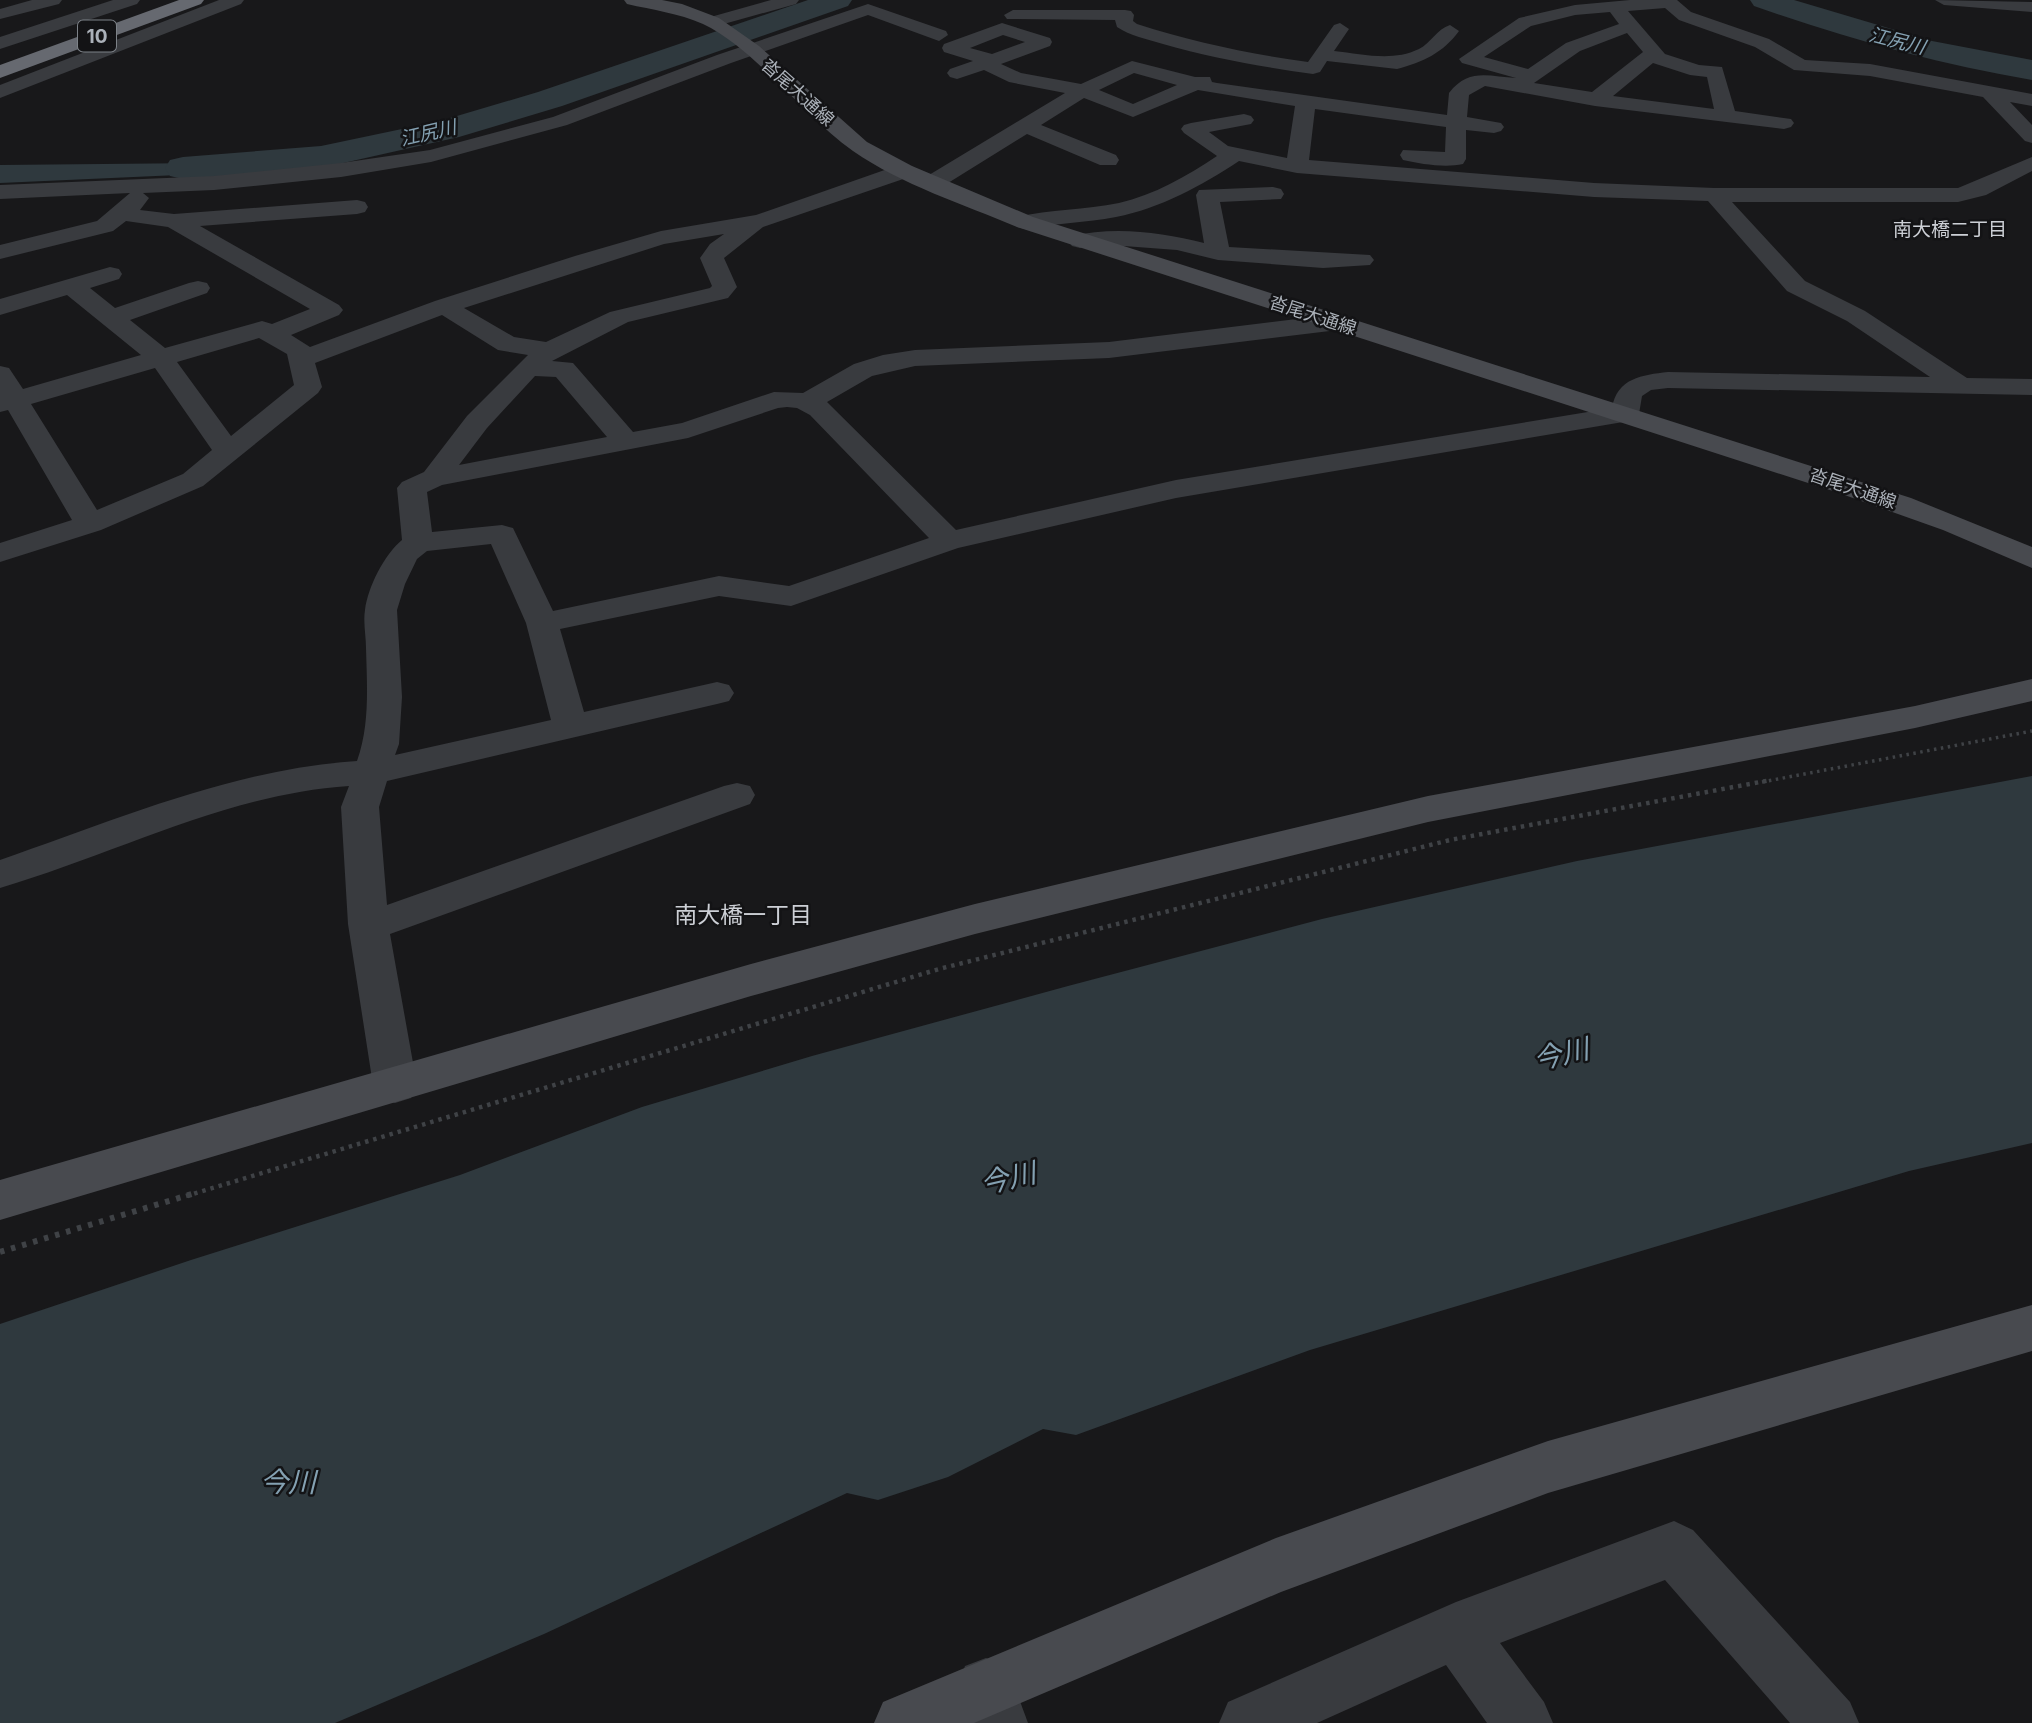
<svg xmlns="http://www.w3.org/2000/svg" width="2032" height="1723" font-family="Inter,'Noto Sans JP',sans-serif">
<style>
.water{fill:#2f393e}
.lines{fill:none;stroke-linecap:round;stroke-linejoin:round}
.river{fill:#2f393e;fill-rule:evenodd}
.path-far2{stroke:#3f4246;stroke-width:3.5;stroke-dasharray:2.5 4.5;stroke-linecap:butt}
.path-far1{stroke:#3f4246;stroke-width:4.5;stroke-dasharray:3.5 5;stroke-linecap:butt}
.path{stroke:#3f4246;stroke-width:6;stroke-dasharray:4.5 7;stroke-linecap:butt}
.street{fill:#393b3f;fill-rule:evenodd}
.secondary{fill:#484a4f;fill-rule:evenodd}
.highway{fill:#666970;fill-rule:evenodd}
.labels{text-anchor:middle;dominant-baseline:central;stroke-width:5;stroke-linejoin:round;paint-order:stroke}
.far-street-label{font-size:18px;fill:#abb1b9;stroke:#131315}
.shield{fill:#131315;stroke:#7d8288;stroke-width:2}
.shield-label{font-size:19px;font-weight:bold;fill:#abb1b9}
.far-water-label{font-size:19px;font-style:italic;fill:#84a1b2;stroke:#131315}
.far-neighbourhood-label{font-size:19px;fill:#cccfd5;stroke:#131315}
.neighbourhood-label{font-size:23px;fill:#cccfd5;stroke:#131315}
.near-water-label{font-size:28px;font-style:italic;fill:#84a1b2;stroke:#131315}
</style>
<rect width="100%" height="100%" fill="#18181a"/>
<!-- water -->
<g class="water">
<polygon points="314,162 245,172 0,183 0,165"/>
<polygon points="2032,776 2032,1143 1909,1171 1310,1350 1076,1435 1043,1429 948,1477 878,1500 847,1493 544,1634 335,1723 0,1723 0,1324 191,1260 460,1175 642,1107 812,1056 1068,986 1322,919 1577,861"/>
</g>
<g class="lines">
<!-- river -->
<g class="river">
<polygon points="808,0 852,0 848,6 562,106 459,137 321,168 183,179 170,176 165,168 170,160 183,157 321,146 440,121 538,92"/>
<path d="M1750 0H1794L1932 41 2032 60V80C1937 64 1845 38 1754 6Z"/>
</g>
<!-- path-far2 -->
<polyline class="path-far2" points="1762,782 2032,731"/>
<!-- path-far1 -->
<polyline class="path-far1" points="186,1196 939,969 1450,840 1771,780"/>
<!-- path -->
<polyline class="path" points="0,1252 192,1194"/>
<!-- street -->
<g class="street">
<polygon points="32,0 62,0 59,4 0,19 0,9"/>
<polygon points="113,0 140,0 137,4 0,49 0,37"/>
<polygon points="219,0 244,0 241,4 0,98 0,85"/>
<polygon points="771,0 799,0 796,4 713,27 704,22 707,18"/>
<path d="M1630 0H1677L1691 12 1769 39 1805 60 1870 64 2032 94V106L2010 102 2032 125V143L2025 141 1983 97 1870 76 1794 70 1755 47 1679 20 1665 8 1628 11 1665 54 1699 65 1722 67 1735 111 1791 119 1794 123 1791 127 1784 129 1595 106 1485 86 1469 95 1467 117 1501 123 1504 127 1501 131 1494 133 1466 130V159L1463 164C1445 168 1421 164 1403 160L1400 155 1403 150 1445 152 1446 127 1315 109 1309 160 1594 183 1714 188H1958L2032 157V171L1986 195 1958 202H1732L1805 281 1865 311 1967 378 2032 379V395L1668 388 1651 390 1642 396 1639 414 1635 420 1176 498 958 548 791 606 719 596 560 629 584 712 717 682 729 685 734 693 729 701 717 704 387 781 379 807 387 905 724 786 737 783 750 786 755 795 750 804 390 934 417 1085 411 1098 395 1103 379 1098 373 1085 348 924 341 807 349 786C227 794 116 854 0 888V860C116 820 234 769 357 761 370 725 367 686 366 648 366 636 363 622 365 610 368 587 384 555 402 540L397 488 402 482 424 472 467 416 528 355 498 350 442 315 315 363 322 387 318 393 203 486 101 530 0 562V543L72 520 8 410 0 412V366L9 368 23 389 141 355 67 295 0 315V299L110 267 119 269 122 274 119 279 90 288 115 308 189 283 198 281 207 283 210 288 207 293 130 320 165 348 262 321 272 324 310 309 168 227 126 221 113 231 0 259V245L97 221 130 193 0 199V185L214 176 341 163 430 150 553 117 717 55 868 4 946 31 948 35 939 41 868 15 731 63 567 125 431 162 341 177 214 190 143 193 149 198 140 210 174 214 357 200 365 202 368 207 365 212 357 214 200 226 339 305 343 310 339 315 291 335 310 347 435 301 575 256 661 231 756 215 896 166H912L915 171 912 176 763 227 724 258 737 287 728 298 628 322 552 361 573 363 633 432 682 423 774 392 803 393 854 364 883 355 915 350 1109 342 1338 314 1347 317 1351 322 1347 327 1338 330 1109 358 915 366 872 376 827 402 956 530 1176 480 1612 408C1617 378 1642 375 1668 372L1930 377 1847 321 1787 291 1708 201 1594 197 1297 173 1239 161C1201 186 1161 208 1116 217 1086 223 1055 223 1025 229L1017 227 1013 222 1017 217C1050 209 1085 210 1119 203 1154 195 1187 176 1217 156L1184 133 1181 129 1184 125 1191 123 1244 114 1251 116 1254 120 1251 124 1209 132 1228 146 1287 158 1295 106 1198 90 1133 117 1084 98 1041 125 1116 155 1119 160 1116 165H1100L1027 134 940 188H924L921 183 924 178 1065 93 1009 82 984 70 957 79 950 77 947 73 950 69 973 61 944 52 942 48 944 44 1002 23 1050 38 1052 42 1050 46 1001 64 1021 73 1081 84 1132 61 1195 77H1210L1212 82 1217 83 1447 115 1449 93C1469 67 1490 77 1516 78L1462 63 1459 59 1519 18 1575 5ZM1610 12 1619 24 1566 43 1528 69 1484 57 1531 26 1575 15ZM1627 33 1643 52 1592 92 1534 83 1580 51ZM1003 35 1025 42 992 54 970 48ZM1653 63 1690 75 1707 77 1714 109 1613 96ZM1134 73 1177 85 1133 104 1099 90ZM724 234 710 244 700 258 712 286 710 288 610 312 546 342 514 337 464 308 664 244ZM259 338 287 354 294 385 231 436 177 362ZM155 368 212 450 183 474 97 510 31 404ZM535 376 556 377 607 437 459 465 487 428ZM787 407 797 408 810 415 929 538 789 586 719 576 553 611 513 528 502 525 432 532 427 492 442 485 688 438 778 408ZM491 544 526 623 551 720 395 755 399 744 402 697 397 610 405 584 417 559 427 551Z"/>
<polygon points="1935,0 2032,2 2032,12 1944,5"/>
<path d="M1013 10H1125L1131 11 1134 15 1133 21 1137 24C1193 42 1250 54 1308 62L1334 25 1340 23 1349 29 1334 51C1363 54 1392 62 1419 49 1431 43 1437 29 1450 25L1459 31C1443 53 1423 62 1397 69L1327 61 1320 72 1313 74C1262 67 1212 58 1163 44 1147 39 1130 36 1117 27L1115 20 1007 19 1004 15Z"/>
<path d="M1273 187 1281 189 1284 194 1281 199 1220 202 1229 247 1370 255 1374 260 1370 265 1323 268 1218 260 1177 250 1097 244 1080 248 1072 246 1068 241 1072 236C1114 226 1162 232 1204 243L1196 195 1199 190Z"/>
<polygon points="1674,1521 1693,1530 1850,1702 1859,1723 1790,1723 1665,1580 1500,1643 1544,1702 1553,1723 1487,1723 1446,1665 1317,1723 1219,1723 1228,1702 1456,1602"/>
<polygon points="986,1658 1007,1666 1028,1723 968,1723 957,1687 965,1666"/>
</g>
<!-- secondary -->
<g class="secondary">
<path d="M624 0H662L682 4 719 18 759 46 867 142 912 166 1033 217 1911 498 2032 547V568L1943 530 1836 492 1017 227C963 204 902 185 853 151 804 117 757 50 703 24 678 13 653 10 627 4Z"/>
<polygon points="2032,679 2032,701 1915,728 1428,822 975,934 751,996 0,1220 0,1180 751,964 975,904 1428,796 1915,706"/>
<polygon points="2032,1305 2032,1351 1548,1493 1281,1592 974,1723 874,1723 883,1702 1276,1538 1548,1441"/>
</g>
<!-- highway -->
<polygon class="highway" points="179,0 204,0 201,4 0,78 0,65"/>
</g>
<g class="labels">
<!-- far-street labels -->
<g class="far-street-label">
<text transform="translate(798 92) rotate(42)">沓尾大通線</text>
<text transform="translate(1313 315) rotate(18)">沓尾大通線</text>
<text transform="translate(1853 488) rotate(19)">沓尾大通線</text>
</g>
<!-- shield labels -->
<rect class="shield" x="78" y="20.5" width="38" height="31" rx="5"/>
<g class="shield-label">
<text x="97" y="36">10</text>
</g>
<!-- far-water labels -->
<g class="far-water-label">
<text transform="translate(1897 41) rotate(14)">江尻川</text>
<text transform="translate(428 133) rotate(-13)">江尻川</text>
</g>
<!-- far-neighbourhood labels -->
<g class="far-neighbourhood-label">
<text x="1950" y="229">南大橋二丁目</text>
</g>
<!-- neighbourhood labels -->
<g class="neighbourhood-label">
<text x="743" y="915">南大橋一丁目</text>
</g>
<!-- near-water labels -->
<g class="near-water-label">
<text transform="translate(1561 1054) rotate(-13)">今川</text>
<text transform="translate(1008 1178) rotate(-13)">今川</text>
<text x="288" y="1482">今川</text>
</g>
</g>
</svg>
